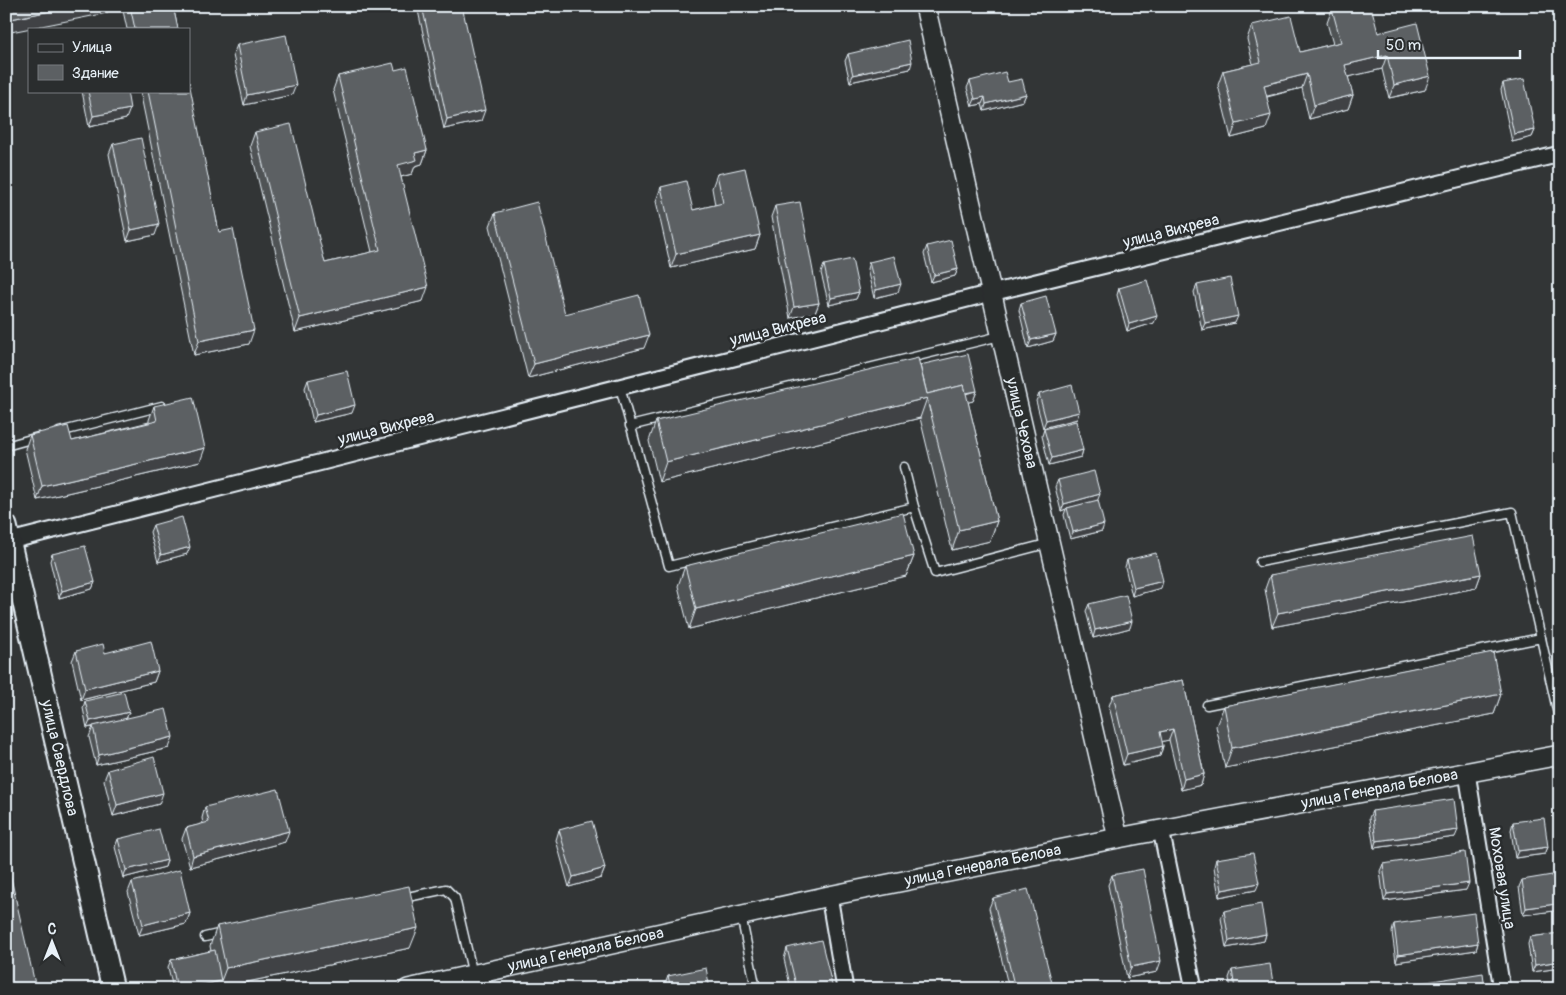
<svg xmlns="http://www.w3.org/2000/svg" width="1566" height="995" font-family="Pangolin,sans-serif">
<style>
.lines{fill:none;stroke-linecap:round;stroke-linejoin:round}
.service-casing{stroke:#e8f1f8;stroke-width:11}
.minor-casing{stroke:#e8f1f8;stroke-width:19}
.tertiary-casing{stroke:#e8f1f8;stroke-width:22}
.secondary-casing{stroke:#e8f1f8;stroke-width:25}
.service{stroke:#2a2d2e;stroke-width:8}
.minor{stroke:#2a2d2e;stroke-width:15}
.tertiary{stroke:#2a2d2e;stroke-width:19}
.secondary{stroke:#2a2d2e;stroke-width:21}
.wall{fill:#4f5355;stroke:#e8f1f8}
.shaded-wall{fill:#404345;stroke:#e8f1f8}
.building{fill:#5c6063;stroke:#e8f1f8}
.labels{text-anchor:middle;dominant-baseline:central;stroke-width:5;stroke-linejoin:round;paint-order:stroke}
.street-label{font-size:16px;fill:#e8f1f8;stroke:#2a2d2e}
</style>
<rect width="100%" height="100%" fill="#323536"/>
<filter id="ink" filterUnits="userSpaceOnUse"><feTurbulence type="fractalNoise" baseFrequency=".02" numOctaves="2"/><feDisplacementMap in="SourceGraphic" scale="10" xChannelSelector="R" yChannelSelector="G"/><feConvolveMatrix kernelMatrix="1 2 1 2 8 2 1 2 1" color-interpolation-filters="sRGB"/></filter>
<g filter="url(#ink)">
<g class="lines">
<!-- service casing -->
<g class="service-casing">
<g id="service">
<polyline points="620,387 669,566 914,507 935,573 1050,543"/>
<polyline points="630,426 1000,336"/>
<polyline points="59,432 162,406"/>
<polyline points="6,446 38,437"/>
<polyline points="904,467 914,507"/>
<polyline points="1260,562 1512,512 1541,638"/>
<polyline points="1207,705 1541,638 1560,723"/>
<polyline points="403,898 446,889 455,898 473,975"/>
<polyline points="741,915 756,989"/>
<polyline points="205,937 222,933"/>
</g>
</g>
<!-- minor casing -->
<g class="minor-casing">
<g id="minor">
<polyline points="6,542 991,293 1560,154"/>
<polyline points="1467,773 1502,989"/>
<polyline points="1161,830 1194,989"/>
<polyline points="829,896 845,989"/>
</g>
</g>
<!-- tertiary casing -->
<g class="tertiary-casing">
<g id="tertiary">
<path id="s1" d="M925 6 1118 838"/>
<path id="s2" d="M408 989 829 896 1118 838 1560 755"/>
</g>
</g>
<!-- secondary casing -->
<g class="secondary-casing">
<g id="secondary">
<path id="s3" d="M6 526 113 989"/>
</g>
</g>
<!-- service -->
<use href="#service" class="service"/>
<!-- minor -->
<use href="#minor" class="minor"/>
<!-- tertiary -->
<use href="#tertiary" class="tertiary"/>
<!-- secondary -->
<use href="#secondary" class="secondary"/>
</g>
<!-- wall -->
<g class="wall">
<polygon points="122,6 173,6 178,29 127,29"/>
<polygon points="417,6 462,6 481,121 444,129"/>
<polygon points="1332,9 1378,33 1425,90 1389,98 1382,69 1348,77 1353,95 1348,109 1309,119 1302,88 1267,97 1266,129 1231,138 1218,85 1223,71 1253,64 1247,39 1252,25 1300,52 1333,44 1327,23"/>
<polygon points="237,45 292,95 244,105 233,55"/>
<polygon points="848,54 910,69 850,82 845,61"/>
<polygon points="395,70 427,150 422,164 415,166 412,174 401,177 423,301 295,332 250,146 255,132 325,263 372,252 333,90 338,76"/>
<polygon points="970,81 1008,82 1026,94 1023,101 984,111 982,104 972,106 967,88"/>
<polygon points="1503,83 1535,130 1532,137 1512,142 1501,90"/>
<polygon points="82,91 127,91 126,119 89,127"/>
<polygon points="140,91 189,91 219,232 249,344 194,355"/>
<polygon points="113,144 155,235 127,241 109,154"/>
<polygon points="717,174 760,235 755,249 671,268 656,201 661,187 693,210 715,205 712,188"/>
<polygon points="775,206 819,303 815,313 790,318 771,217"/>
<polygon points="495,213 565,314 644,348 528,378 490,226"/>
<polygon points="927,246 958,269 955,276 931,282 924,254"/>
<polygon points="869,262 898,292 874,298 867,269"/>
<polygon points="824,265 859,292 856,299 829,305 821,273"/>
<polygon points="1197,285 1235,323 1202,330 1194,292"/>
<polygon points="1119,288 1154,323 1127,331 1117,295"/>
<polygon points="1021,303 1056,334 1053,341 1028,348 1019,310"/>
<polygon points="920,365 977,391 973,401 968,402 997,521 990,541 952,550 920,418 659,482 649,441 656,421"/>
<polygon points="308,380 352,413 313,422 305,388"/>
<polygon points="1039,394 1079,412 1077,419 1043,428 1036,401"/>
<polygon points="154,406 200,462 37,500 25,449 30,435 72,441 149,422 149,420"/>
<polygon points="1044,429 1083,450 1081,457 1049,465 1042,436"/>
<polygon points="1058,480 1098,500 1102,531 1070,539 1064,515 1066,509 1061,511 1055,487"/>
<polygon points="153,525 187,554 158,562 150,532"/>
<polygon points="52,554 95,582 92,589 59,598 50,561"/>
<polygon points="914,556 906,576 689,629 678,586 685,566"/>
<polygon points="1127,560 1161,588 1132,596 1125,567"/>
<polygon points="1481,574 1476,588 1272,627 1265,589 1270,575"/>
<polygon points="1089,604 1130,628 1093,638 1086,611"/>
<polygon points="76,651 105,653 158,671 154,682 81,700 72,661"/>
<polygon points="1183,680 1204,774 1201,785 1181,790 1169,740 1162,741 1163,746 1160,756 1123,765 1109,706 1113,695"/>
<polygon points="1501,694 1494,714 1225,768 1216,726 1224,706"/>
<polygon points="85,701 129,712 126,718 169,748 96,765 89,737 93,727 87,728 83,708"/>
<polygon points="108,770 159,804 113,816 104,780"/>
<polygon points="205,807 285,842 190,867 182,839 186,828 203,824 202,818"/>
<polygon points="1372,811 1455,837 1374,848 1369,818"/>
<polygon points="1513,822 1548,847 1545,854 1515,858 1511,830"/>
<polygon points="559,830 605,868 601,878 569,887 556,840"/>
<polygon points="118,839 167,860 165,867 123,878 115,847"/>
<polygon points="1216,859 1256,890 1219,897 1214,867"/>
<polygon points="1383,864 1466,890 1384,901 1380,871"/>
<polygon points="1112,875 1157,972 1127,978 1108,885"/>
<polygon points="1522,880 1554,911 1523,915 1519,887"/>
<polygon points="132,882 190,913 186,924 139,935 128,892"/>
<polygon points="993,898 1052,983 1050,989 1009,989 989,908"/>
<polygon points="1224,911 1266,934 1264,941 1226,948 1221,918"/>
<polygon points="1394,924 1478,943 1476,950 1396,962 1392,932"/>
<polygon points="217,926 410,948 214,989 173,989 168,967 171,960 211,951 210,946"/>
<polygon points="1560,933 1560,968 1532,972 1528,944 1530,937"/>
<polygon points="787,948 833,989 791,989 784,959"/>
<polygon points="1232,970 1274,989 1231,989 1229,978"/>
<polygon points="668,976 710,989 665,989 664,987"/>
</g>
<!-- shaded-wall -->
<g class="shaded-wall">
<polygon points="75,6 110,6 107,13 6,33 6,20"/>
<polygon points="1387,55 1382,69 1340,79 1345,65"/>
<polygon points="912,62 910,69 850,82 853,75"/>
<polygon points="1307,74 1302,88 1259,98 1264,85"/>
<polygon points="1430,76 1425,90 1389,98 1394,85"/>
<polygon points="296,85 292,95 244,105 247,95"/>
<polygon points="1026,94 1023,101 984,111 986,104"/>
<polygon points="1353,95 1348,109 1309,119 1314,105"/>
<polygon points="985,97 982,104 972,106 975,99"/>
<polygon points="130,109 126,119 89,127 93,116"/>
<polygon points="485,110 481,121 444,129 447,119"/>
<polygon points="1271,115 1266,129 1231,138 1236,124"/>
<polygon points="1535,130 1532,137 1512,142 1514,134"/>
<polygon points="427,150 422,164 415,166 412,174 393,179 398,165 415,153"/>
<polygon points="159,224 155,235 127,241 131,230"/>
<polygon points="760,235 755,249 671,268 676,254"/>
<polygon points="958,269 955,276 931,282 934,275"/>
<polygon points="901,284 898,292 874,298 876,290"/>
<polygon points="428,287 423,301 295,332 300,318"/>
<polygon points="859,292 856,299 829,305 831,298"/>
<polygon points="819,303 815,313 790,318 794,307"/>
<polygon points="1157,316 1154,323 1127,331 1129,324"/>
<polygon points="1238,316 1235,323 1202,330 1205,323"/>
<polygon points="254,330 249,344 194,355 199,341"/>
<polygon points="1056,334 1053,341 1028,348 1031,340"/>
<polygon points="649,335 644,348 528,378 534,364"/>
<polygon points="977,391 973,401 930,412 928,403"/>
<polygon points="927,398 920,418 659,482 666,462"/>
<polygon points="355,405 352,413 313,422 316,415"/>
<polygon points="1079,412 1077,419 1043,428 1046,420"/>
<polygon points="205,448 200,462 37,500 42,486"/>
<polygon points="1083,450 1081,457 1049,465 1052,458"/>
<polygon points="1100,494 1097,502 1067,508 1066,509 1061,511 1064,504"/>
<polygon points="997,521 990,541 952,550 959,530"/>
<polygon points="1104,524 1102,531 1070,539 1073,532"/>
<polygon points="190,547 187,554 158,562 161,555"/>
<polygon points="914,556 906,576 689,629 696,609"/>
<polygon points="1481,574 1476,588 1272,627 1278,613"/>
<polygon points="1163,581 1161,588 1132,596 1134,588"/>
<polygon points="95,582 92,589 59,598 62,591"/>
<polygon points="1132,621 1130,628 1093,638 1095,630"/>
<polygon points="158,671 154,682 81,700 85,689"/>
<polygon points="1501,694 1494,714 1225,768 1232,748"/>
<polygon points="129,712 126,719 87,728 90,721"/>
<polygon points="1173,729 1169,740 1156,743 1160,732"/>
<polygon points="173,737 169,748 96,765 99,755"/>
<polygon points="1163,746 1160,756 1123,765 1127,754"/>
<polygon points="1204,774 1201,785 1181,790 1184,779"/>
<polygon points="163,793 159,804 113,816 117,805"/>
<polygon points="1458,830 1455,837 1374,848 1376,841"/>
<polygon points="289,831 285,842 190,867 193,856"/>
<polygon points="1548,847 1545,854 1515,858 1518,851"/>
<polygon points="167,860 165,867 123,878 126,870"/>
<polygon points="605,868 601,878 569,887 573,877"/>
<polygon points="1259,883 1256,890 1219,897 1222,890"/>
<polygon points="1469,883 1466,890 1384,901 1387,894"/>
<polygon points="1556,904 1554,911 1523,915 1526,908"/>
<polygon points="190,913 186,924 139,935 143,925"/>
<polygon points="418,928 410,948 214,989 183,989 221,981 226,968"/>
<polygon points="1266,934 1264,941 1226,948 1229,941"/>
<polygon points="1478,943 1476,950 1396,962 1398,955"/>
<polygon points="1161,961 1157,972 1127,978 1131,967"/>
<polygon points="1560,961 1560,968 1532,972 1535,965"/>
<polygon points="1052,983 1050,989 1028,989"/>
<polygon points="35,984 34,989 15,989"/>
</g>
<!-- building -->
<g class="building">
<polygon points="6,6 75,6 6,20"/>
<polygon points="130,6 173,6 178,29 135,29"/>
<polygon points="422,6 462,6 485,110 447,119"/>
<polygon points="1345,6 1371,6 1378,33 1417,23 1430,76 1394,85 1387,55 1345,65 1353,95 1314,105 1307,74 1264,85 1271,115 1236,124 1223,71 1261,62 1252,25 1291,16 1300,52 1341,42 1332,9"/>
<polygon points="286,35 296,85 247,95 237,45"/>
<polygon points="908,40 912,62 853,75 848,54"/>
<polygon points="393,63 395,70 407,67 427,150 415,153 417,160 398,165 428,287 300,318 255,132 291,124 325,263 380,250 338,76"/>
<polygon points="1005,72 1008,82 1022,79 1026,94 986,104 985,97 975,99 970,81"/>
<polygon points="1524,79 1535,130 1514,134 1503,83"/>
<polygon points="189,82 219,232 233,229 254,330 199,341 148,91 189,91"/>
<polygon points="88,91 127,91 130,109 93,116"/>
<polygon points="141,138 159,224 131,230 113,144"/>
<polygon points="745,168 760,235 676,254 661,187 686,181 693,210 723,203 717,174"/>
<polygon points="537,202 565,314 639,295 649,335 534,364 495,213"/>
<polygon points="800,202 819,303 794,307 775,206"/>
<polygon points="951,240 958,269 934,275 927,246"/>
<polygon points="894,256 901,284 876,290 869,262"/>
<polygon points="852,259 859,292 831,298 824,265"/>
<polygon points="1230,278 1238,316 1205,323 1197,285"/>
<polygon points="1147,280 1157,316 1129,324 1119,288"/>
<polygon points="1046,296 1056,334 1031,340 1021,303"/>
<polygon points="968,354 977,391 966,393 964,385 927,394 920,365"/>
<polygon points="918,358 927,394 964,385 997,521 959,530 927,398 666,462 656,421"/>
<polygon points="347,371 355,405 316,415 308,380"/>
<polygon points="1072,385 1079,412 1046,420 1039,394"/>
<polygon points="193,397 205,448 42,486 30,435 68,426 72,441 157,421 154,406"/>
<polygon points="1076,421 1083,450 1052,458 1044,429"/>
<polygon points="1094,471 1100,494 1064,504 1058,480"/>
<polygon points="1098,500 1104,524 1073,532 1067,508"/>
<polygon points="903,513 914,556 696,609 685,566"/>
<polygon points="182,517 190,547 161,555 153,525"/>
<polygon points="1473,536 1481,574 1278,613 1270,575"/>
<polygon points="85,546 95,582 62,591 52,554"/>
<polygon points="1156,553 1163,581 1134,588 1127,560"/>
<polygon points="1126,595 1132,621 1095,630 1089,604"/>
<polygon points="151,641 158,671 85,689 76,651 103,644 105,653"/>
<polygon points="1493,652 1501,694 1232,748 1224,706"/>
<polygon points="1183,680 1204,774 1184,779 1173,729 1160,732 1163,746 1127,754 1113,695"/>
<polygon points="124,692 129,712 90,721 85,701"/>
<polygon points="166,709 173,737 99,755 93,726"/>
<polygon points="154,757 163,793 117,805 108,770"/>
<polygon points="278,789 289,831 193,856 186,828 209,822 205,807"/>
<polygon points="1454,799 1458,830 1376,841 1372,811"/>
<polygon points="1544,818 1548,847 1518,851 1513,822"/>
<polygon points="592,821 605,868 573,877 559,830"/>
<polygon points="159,829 167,860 126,870 118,839"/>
<polygon points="1465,852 1469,883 1387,894 1383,864"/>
<polygon points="1253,853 1259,883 1222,890 1216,859"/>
<polygon points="6,856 35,984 15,989 6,989"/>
<polygon points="1143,869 1161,961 1131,967 1112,875"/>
<polygon points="180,870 190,913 143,925 132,882"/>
<polygon points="1552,875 1556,904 1526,908 1522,880"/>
<polygon points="409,886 418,928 226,968 217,926"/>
<polygon points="1028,889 1052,983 1028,989 1015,989 993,898"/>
<polygon points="1261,904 1266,934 1229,941 1224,911"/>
<polygon points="1474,913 1478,943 1398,955 1394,924"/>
<polygon points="1560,933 1560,961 1535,965 1530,937"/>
<polygon points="821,940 833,989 797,989 787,948"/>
<polygon points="215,950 221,981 183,989 177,989 171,960"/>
<polygon points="1270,964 1274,989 1235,989 1232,970"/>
<polygon points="706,968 710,989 671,989 668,976"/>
<polygon points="1483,973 1485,989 1401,989 1401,986"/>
</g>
</g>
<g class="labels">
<!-- street labels -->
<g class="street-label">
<text transform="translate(1171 231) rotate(-14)">улица Вихрева</text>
<text transform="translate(778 329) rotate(-14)">улица Вихрева</text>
<text stroke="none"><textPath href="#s1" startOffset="428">улица Чехова</textPath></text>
<text transform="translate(386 428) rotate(-14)">улица Вихрева</text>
<text stroke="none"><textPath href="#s3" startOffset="238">улица Свердлова</textPath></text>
<text stroke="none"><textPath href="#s2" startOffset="992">улица Генерала Белова</textPath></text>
<text stroke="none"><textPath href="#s2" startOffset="588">улица Генерала Белова</textPath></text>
<text transform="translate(1502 878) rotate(81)">Моховая улица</text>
<text stroke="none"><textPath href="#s2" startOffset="182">улица Генерала Белова</textPath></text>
</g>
</g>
<!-- margin -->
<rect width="1566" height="995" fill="none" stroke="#2a2d2e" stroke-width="25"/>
<rect x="12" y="12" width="1541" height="970" fill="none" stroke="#e8f1f8" stroke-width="2" filter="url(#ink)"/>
<!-- legend -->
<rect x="28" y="28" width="162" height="65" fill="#2a2d2e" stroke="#767b7f"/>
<rect x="38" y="44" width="25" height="8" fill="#2a2d2e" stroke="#767b7f"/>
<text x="72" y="52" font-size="15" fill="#e8f1f8">Улица</text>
<rect x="38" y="65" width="25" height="15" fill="#5c6063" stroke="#767b7f"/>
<text x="72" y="78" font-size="15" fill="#e8f1f8">Здание</text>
<!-- north arrow -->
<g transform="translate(52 942)" stroke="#2a2d2e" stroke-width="4" paint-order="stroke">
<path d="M0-4L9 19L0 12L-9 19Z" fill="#e8f1f8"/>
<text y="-8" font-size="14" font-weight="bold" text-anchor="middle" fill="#e8f1f8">С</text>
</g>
<!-- scale -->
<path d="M1378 50v8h142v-8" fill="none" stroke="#e8f1f8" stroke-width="2.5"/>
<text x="1386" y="50" font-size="15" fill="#e8f1f8" stroke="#2a2d2e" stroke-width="4" paint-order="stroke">50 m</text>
</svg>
